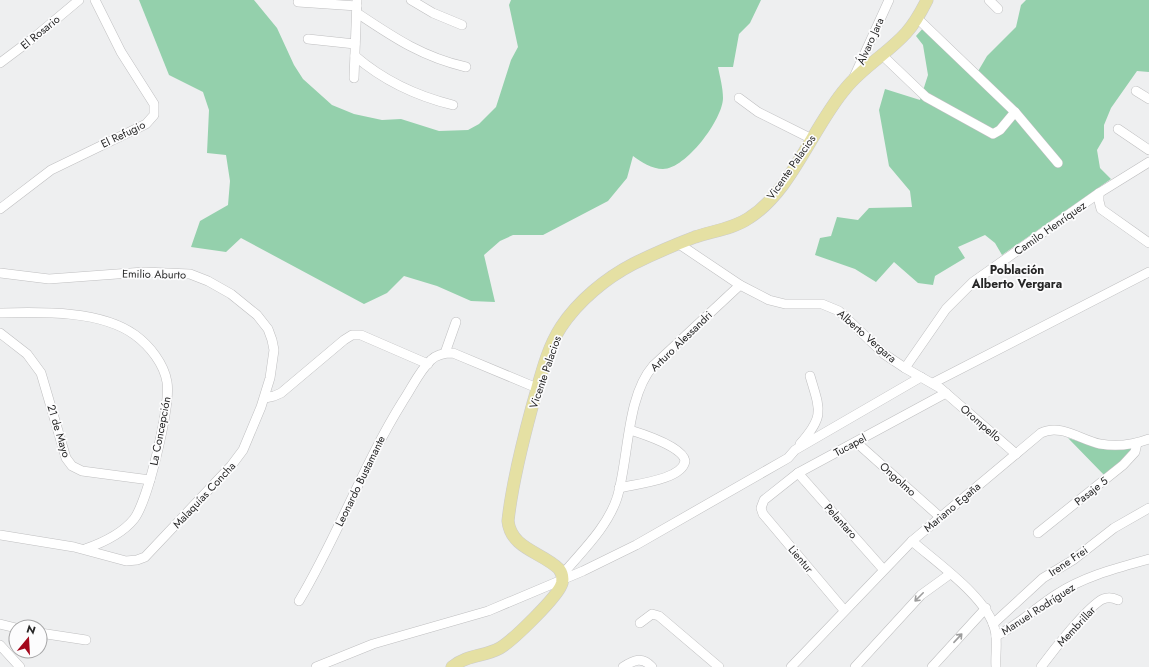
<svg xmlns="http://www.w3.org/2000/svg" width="1149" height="667" font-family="Jost,sans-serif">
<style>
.green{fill:#94d0ac}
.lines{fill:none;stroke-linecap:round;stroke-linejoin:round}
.minor-casing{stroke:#bfbfc0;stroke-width:10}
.major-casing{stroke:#cbcbcb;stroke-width:13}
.minor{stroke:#fff;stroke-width:9}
.major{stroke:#e5e0a3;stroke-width:12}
.oneway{stroke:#9d9d9d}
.labels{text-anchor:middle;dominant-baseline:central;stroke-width:3.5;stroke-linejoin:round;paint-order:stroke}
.street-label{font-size:11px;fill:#262626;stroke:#fcfcfd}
.neighbourhood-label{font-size:12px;font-weight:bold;fill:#262626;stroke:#fcfcfd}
</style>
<rect width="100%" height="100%" fill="#eeeff0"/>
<!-- green -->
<g class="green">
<path d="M139 0H254L277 28 294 65 303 79 332 105 354 114 382 120 401 119 439 131 468 130 479 124 496 107 511 60 518 47 509 5 511 0H761L750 23 739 34 733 67H718C720 77 723 88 723 98 723 119 686 169 663 169 652 169 641 162 633 156L627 178 608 201 543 235H513L500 241 484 255 495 302 471 301 437 286 404 276 387 293 364 304 241 238 226 252 191 247 200 221 228 205 230 181 226 155 207 153 209 110 203 92 169 75Z"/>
<polygon points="1026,0 1149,0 1149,72 1137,71 1111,108 1104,125 1104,138 1097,150 1100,168 1111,179 1002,255 995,243 985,235 958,247 965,258 935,276 933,285 918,283 894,262 876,282 855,269 815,255 820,238 831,236 837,217 858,220 869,208 912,207 910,191 889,166 879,110 885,89 920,100 928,75 923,45 916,36 925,26 977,73 987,56 1016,27 1021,5"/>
<polygon points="1068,438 1100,448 1134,449 1105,476"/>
</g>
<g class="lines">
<!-- minor casing -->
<g class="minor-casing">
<g id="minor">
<polyline points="411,0 433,13 462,25"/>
<polyline points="989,0 998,9"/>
<polyline points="298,2 357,6"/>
<path d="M357 13C393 37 422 57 466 67"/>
<polyline points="917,18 1015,112 1058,163"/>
<polyline points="308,39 355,44"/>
<polyline points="882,55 926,97 993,134 1000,130 1015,112"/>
<path d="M355 56C384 81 416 96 453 105"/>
<polyline points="0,63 36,36 79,0"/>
<polyline points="854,77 889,0"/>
<polyline points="354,78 357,0"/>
<polyline points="1136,91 1149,99"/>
<polyline points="739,98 758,112 812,139"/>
<polyline points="1118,129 1149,150"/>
<polyline points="1099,193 1099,201 1101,209 1149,243"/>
<polyline points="0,209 51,170 146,124 154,115 154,104 121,52 95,0"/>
<polyline points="679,244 740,285 769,300 785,304 822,304 839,311 884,354 905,368 940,388 1016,454"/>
<polyline points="0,273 49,279 144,272 190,274 208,281 231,294 257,315 268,329 272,340 274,350 270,378 261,407 243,450 231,466 145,557 137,560 126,561 74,547 0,535"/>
<path d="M0 313C41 312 101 310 135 335 150 346 164 364 167 382 171 405 148 501 134 519 122 534 102 543 85 549"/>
<polyline points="0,333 27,354 41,373 66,458 72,466 82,471 150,480"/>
<polyline points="445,353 456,322"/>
<polyline points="905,368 946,309 973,282 1099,193 1149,162"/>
<polyline points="933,383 1149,272"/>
<polyline points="265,398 274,396 281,393 344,340 352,335 361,335 428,364"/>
<polyline points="856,442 940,517"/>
<path d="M800 444C825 416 820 410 810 376"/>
<polyline points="798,473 883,569"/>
<path d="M619 488C635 484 682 480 685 461 683 447 643 434 630 430"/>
<polyline points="1038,533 1123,465 1135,452 1137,443"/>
<path d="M912 541C937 563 988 598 995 630 998 642 995 655 996 667"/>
<path d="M562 575C581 552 607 528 617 498 629 459 626 397 653 366L740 285"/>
<path d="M299 601C338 536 363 465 403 401 412 388 419 371 431 360 437 354 445 353 453 353L537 388"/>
<polyline points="844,610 763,514 761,508 764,500 798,473 946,393"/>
<polyline points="640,623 652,614 659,616 719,667"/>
<polyline points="0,624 16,628"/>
<polyline points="993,624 1043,578 1073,560 1114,528 1149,508"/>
<polyline points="40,633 86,640"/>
<path d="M996 636C1019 625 1036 607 1057 594 1085 576 1117 568 1149 559"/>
<polyline points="0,645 20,667"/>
<polyline points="316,667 373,644 488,611 583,571 636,545 788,458 795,450 921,377"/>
<path d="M623 667C634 660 642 656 652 667"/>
<path d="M791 667 912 541 1041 433C1060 423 1081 440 1100 444 1117 447 1133 445 1149 439"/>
<polyline points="855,667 921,595 950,574"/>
<polyline points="932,667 986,608"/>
<path d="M1041 667C1052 652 1088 606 1103 599 1108 597 1114 598 1118 600"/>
</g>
</g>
<!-- major casing -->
<g class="major-casing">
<path id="major" d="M452 667C468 654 484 657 500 648 512 641 559 596 562 583 563 578 562 573 559 569 542 552 511 549 508 521 512 483 522 444 532 407 540 380 546 350 561 327 578 301 606 278 633 264 653 254 674 245 695 237 712 231 733 229 749 218 792 191 813 126 846 88 863 67 888 53 906 33 915 23 921 12 927 0"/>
</g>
<!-- minor -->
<use href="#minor" class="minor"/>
<!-- major -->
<use href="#major" class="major"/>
</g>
<!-- one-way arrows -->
<defs><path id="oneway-shaft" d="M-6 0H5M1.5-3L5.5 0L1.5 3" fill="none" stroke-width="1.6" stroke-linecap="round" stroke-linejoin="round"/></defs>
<g class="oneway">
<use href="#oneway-shaft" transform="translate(919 597) rotate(135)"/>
<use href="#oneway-shaft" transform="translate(958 638) rotate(-47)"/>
</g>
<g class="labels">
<!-- street labels -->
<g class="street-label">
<text transform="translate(40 32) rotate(-39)">El Rosario</text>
<text transform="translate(870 41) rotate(-66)">Álvaro Jara</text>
<text transform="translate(123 134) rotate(-26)">El Refugio</text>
<text transform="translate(791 167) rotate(-55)">Vicente Palacios</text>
<text transform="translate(1050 228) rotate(-35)">Camilo Henríquez</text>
<text transform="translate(154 274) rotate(1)">Emilio Aburto</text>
<text transform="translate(867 336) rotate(41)">Alberto Vergara</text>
<text transform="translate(681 341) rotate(-44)">Arturo Alessandri</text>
<text transform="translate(545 372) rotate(-71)">Vicente Palacios</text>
<text transform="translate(981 423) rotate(41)">Orompello</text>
<text transform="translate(59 431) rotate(73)">21 de Mayo</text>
<text transform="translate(160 431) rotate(-79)">La Concepción</text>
<text transform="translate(850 445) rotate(-28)">Tucapel</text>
<text transform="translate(898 479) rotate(42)">Ongolmo</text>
<text transform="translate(360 481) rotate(-64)">Leonardo Bustamante</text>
<text transform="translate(1091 491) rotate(-38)">Pasaje 5</text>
<text transform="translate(204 495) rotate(-47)">Malaquías Concha</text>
<text transform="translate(952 507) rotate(-40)">Mariano Egaña</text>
<text transform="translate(841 521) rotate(48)">Pelantaro</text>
<text transform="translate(801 559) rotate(50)">Lientur</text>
<text transform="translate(1068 561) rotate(-34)">Irene Frei</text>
<text transform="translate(1038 609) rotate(-33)">Manuel Rodríguez</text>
<text transform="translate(1076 626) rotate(-47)">Membrillar</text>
</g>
<!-- neighbourhood labels -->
<g class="neighbourhood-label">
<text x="1017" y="270">Población<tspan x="1017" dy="14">Alberto Vergara</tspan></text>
</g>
</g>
<!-- north arrow -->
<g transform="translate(28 639) rotate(18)"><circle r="19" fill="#fcfcfd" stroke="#a6a6a7"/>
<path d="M0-3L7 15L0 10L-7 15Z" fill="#a3081c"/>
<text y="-6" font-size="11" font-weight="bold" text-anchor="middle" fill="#262626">N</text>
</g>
</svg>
